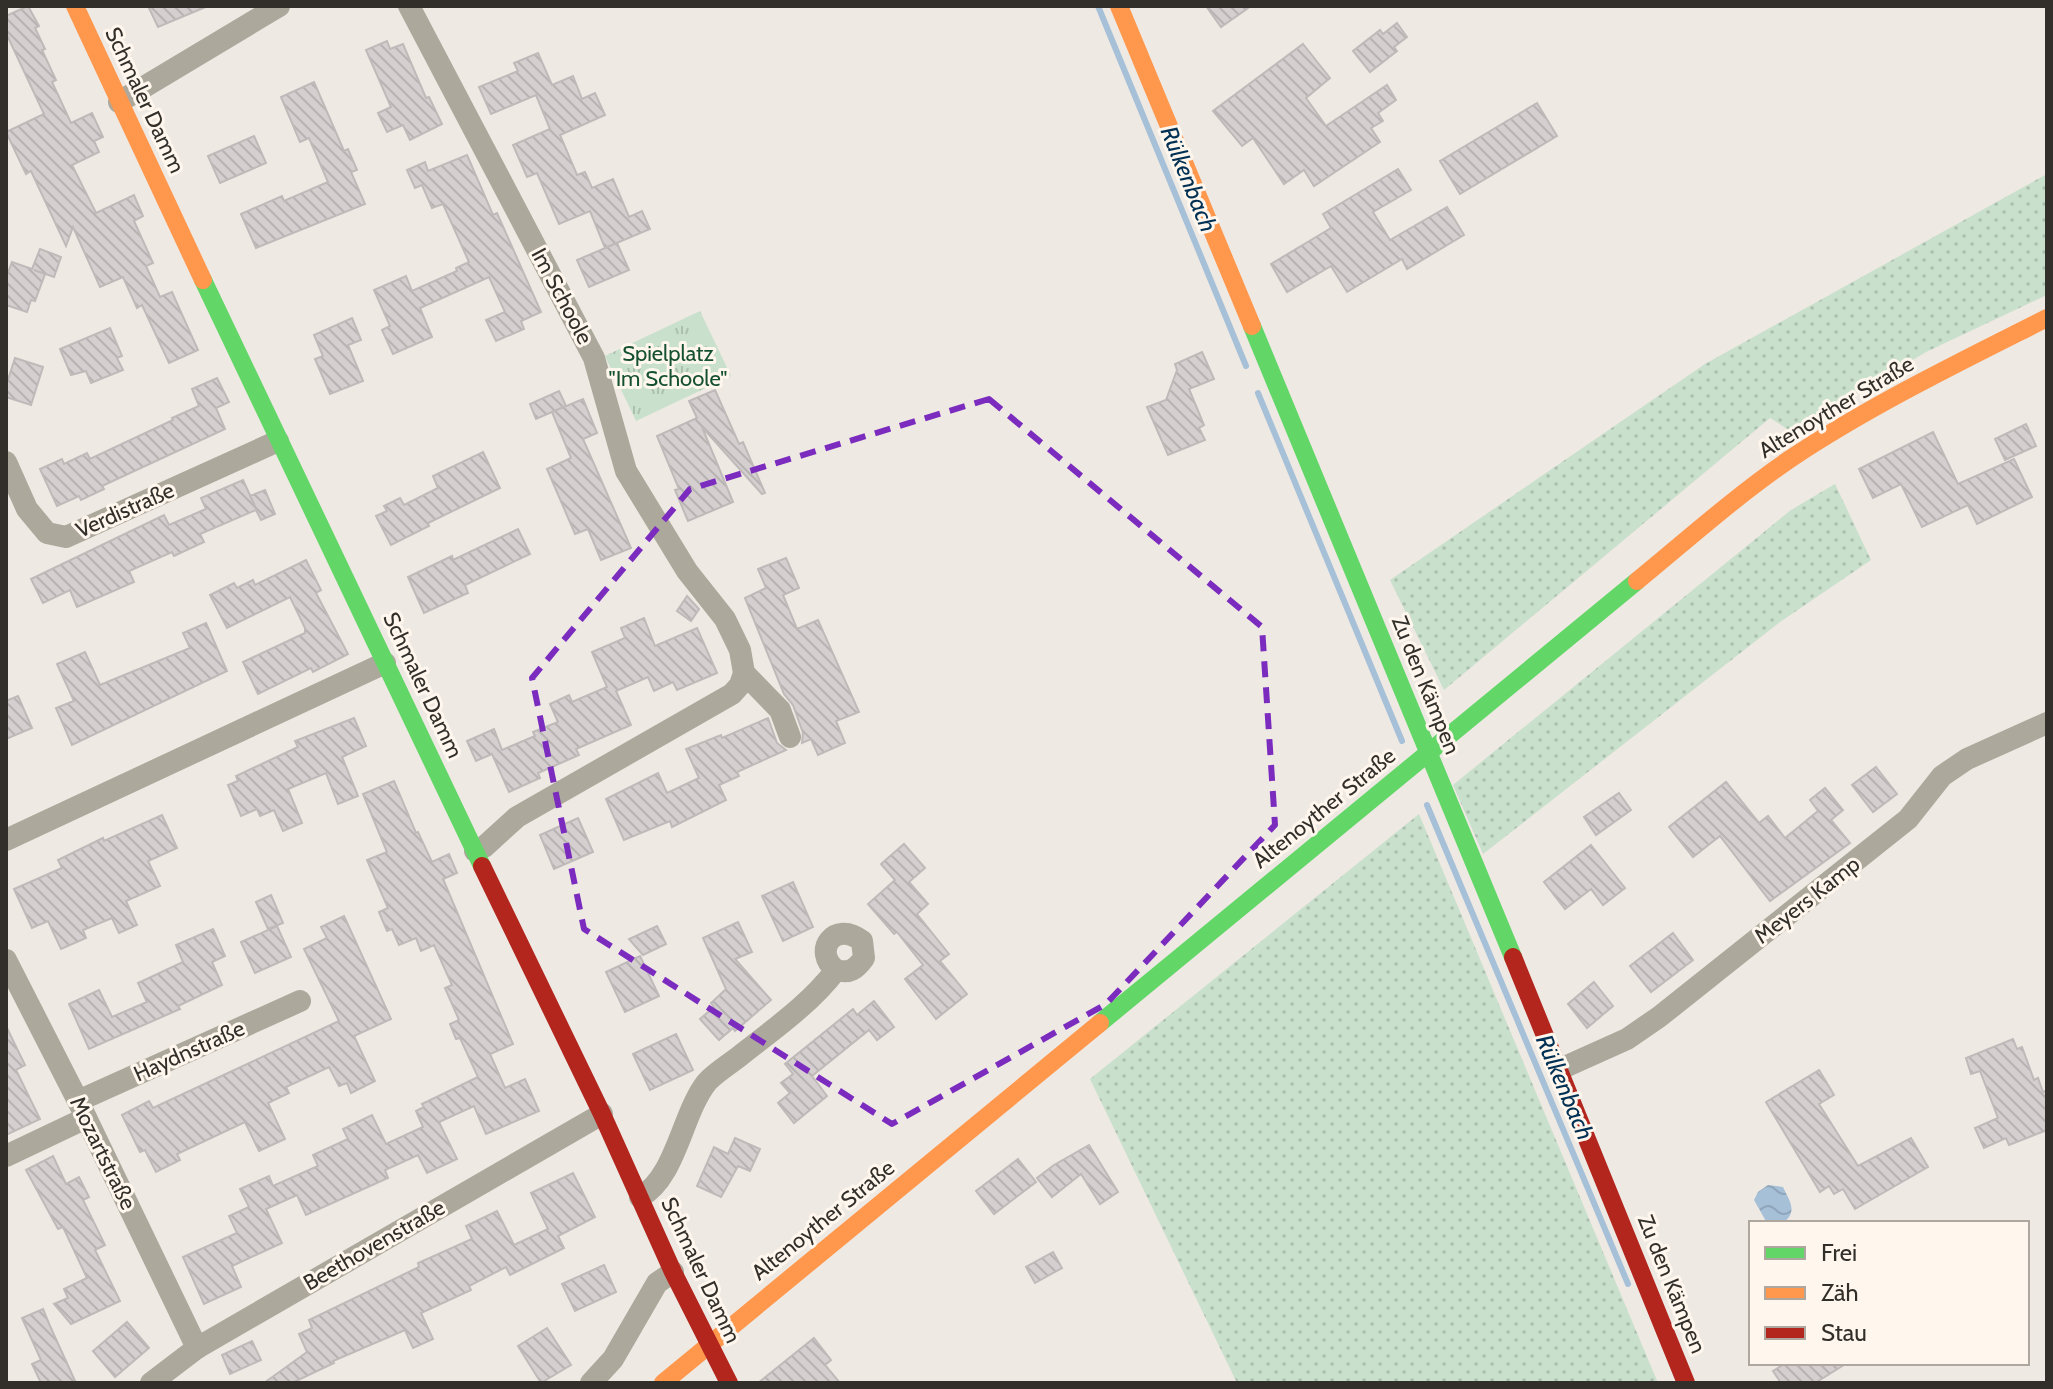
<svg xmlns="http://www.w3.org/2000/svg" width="2053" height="1389" font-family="Cabin,sans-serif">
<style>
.grass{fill:url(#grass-dots)}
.park{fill:url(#park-tufts)}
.water{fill:url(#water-waves)}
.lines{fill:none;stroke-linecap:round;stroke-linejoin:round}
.stream{stroke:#a6c0d8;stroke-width:6}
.building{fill:url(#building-back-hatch);stroke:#bfbab9;stroke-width:2}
.street{stroke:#ada89c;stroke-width:22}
.fast{stroke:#63d668;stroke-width:18}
.slow{stroke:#ff974d;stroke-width:18}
.jam{stroke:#b3261e;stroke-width:18}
.marked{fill:none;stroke:#7b2cbf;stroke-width:6;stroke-dasharray:16 10;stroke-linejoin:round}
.labels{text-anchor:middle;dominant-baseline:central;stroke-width:6;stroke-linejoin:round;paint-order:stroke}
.street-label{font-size:22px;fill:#322f2a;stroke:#fff7ee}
.park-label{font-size:22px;fill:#155032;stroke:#fff7ee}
.water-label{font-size:24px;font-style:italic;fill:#003053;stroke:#fff7ee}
</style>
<defs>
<pattern id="grass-dots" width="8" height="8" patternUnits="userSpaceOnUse" patternTransform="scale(2)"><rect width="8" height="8" fill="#c8e0cc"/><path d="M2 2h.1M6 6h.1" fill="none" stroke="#acc0af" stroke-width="1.8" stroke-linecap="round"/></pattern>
<pattern id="park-tufts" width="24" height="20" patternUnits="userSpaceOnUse" patternTransform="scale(2)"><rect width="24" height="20" fill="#c8e0cc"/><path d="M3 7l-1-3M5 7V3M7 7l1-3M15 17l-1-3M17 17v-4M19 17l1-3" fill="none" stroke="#acc0af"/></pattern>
<pattern id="water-waves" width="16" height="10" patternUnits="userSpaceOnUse" patternTransform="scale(2)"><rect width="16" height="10" fill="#a6c0d8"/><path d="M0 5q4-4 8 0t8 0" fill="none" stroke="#8fa5ba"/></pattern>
<pattern id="building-back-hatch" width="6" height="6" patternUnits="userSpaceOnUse" patternTransform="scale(2)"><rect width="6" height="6" fill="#d5d0cf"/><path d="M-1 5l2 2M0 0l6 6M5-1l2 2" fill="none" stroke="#b7b3b2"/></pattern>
</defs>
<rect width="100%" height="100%" fill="#eee9e3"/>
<!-- grass -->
<g class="grass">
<polygon points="2047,174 2047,295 1926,352 1792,432 1770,418 1444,690 1390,580 1705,364"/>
<polygon points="1835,484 1871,560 1780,622 1483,854 1453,785 1791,510"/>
<polygon points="1419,814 1658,1383 1237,1383 1090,1079"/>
</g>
<!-- park -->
<polygon class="park" points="700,311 731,376 636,421 605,356"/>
<!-- water -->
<path class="water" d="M1768 1185 1783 1187C1790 1202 1798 1211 1783 1223H1767L1754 1200 1758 1192Z"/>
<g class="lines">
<!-- stream -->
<g class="stream">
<polyline points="1098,6 1246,366"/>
<polyline points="1258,393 1402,741"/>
<polyline points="1427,805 1628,1284"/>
</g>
</g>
<!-- building -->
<g class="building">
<polygon points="28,6 39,26 35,28 45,49 42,50 56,80 52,82 71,123 92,113 103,137 94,141 99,152 72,165 96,213 134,195 143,216 134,221 153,263 146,266 160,297 172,292 198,350 169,363 142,305 137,308 123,277 100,287 73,227 66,246 31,171 26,174 6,132 44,114 6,33 6,16"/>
<polygon points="148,6 208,6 158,27"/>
<polygon points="1206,6 1251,6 1221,27"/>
<polygon points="1397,23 1407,37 1394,47 1397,51 1370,72 1353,51 1380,30 1383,34"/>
<polygon points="387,41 390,49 403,44 426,98 429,97 442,124 410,140 403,125 387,132 378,113 391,107 366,50"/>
<polygon points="1303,44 1330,78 1306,98 1326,126 1387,85 1396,100 1378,113 1383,121 1371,128 1380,142 1314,186 1304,170 1284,184 1253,138 1242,146 1213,111"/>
<polygon points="538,53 552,85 573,76 582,99 595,93 605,115 560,135 577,175 585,172 592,188 613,179 629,217 642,211 650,229 605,248 590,211 559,224 537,173 527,177 513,145 550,129 536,95 491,114 479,87 518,71 514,63"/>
<polygon points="314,82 344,151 348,149 357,170 351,172 365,204 256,248 241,214 282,196 284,201 328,182 309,138 300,142 281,97"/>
<polygon points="1537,103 1557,136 1460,194 1440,161"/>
<polygon points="254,136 266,163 220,183 208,156"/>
<polygon points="467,155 493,215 497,213 541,312 521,321 524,329 496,341 486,320 505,312 489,277 420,308 432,337 393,354 382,330 390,326 374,290 406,276 412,291 457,271 456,268 469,262 443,204 432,208 422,185 415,188 407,170 425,162 428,171"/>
<polygon points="1398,169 1411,190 1373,212 1390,240 1447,207 1464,235 1407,269 1402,259 1347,292 1331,266 1287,292 1271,264 1331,228 1323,214"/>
<polygon points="617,243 629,270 589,287 577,260"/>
<polygon points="40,249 61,257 54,277 34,270 45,274 35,301 31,300 27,312 6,305 6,278 12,262 32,269"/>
<polygon points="352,318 361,340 348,345 363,381 330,394 315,359 323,356 314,335"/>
<polygon points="110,328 122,356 117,358 123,370 91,383 86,371 71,375 60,349"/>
<polygon points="1202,352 1214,379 1189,389 1204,425 1199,428 1205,440 1168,455 1147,407 1166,400 1177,370 1175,364"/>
<polygon points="15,358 43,367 31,405 6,397 6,386"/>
<polygon points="217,378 229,402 216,408 225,429 102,486 104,489 81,500 79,496 57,506 40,469 62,459 64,464 87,453 90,459 173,420 172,418 199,406 192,389"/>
<polygon points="715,390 739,444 743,442 765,493 762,494 702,427 733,502 688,521 675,490 679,489 657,436 697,418 689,401"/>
<polygon points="559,391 566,406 536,419 530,404"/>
<polygon points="583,399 597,433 583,439 631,548 601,560 588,529 575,534 547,469 571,458 552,412"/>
<polygon points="2026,424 2036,446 2005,460 1995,439"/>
<polygon points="1933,432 1958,484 2014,459 2032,497 1977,524 1968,505 1922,527 1901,484 1873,498 1859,469"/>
<polygon points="483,452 500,488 428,523 429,526 391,545 376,516 387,511 384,506 400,498 404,505 438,488 433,476"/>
<polygon points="243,480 255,506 250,496 265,490 275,514 261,520 256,510 200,534 204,542 174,556 172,552 129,571 134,582 77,607 70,590 43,603 31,579 164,515 169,525 206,509 201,498"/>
<polygon points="518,529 530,554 465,585 468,593 424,613 408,577 452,556 453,560"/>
<polygon points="786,558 799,588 783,595 797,629 818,620 859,712 836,721 845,743 818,755 811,739 802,743 803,733 793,705 784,694 745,598 766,588 758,569"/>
<polygon points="306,560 321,590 316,593 348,654 313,672 311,668 258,694 243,662 305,633 305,628 290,597 227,628 210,595 234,583 237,588 253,580 255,585"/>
<polygon points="687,596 699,609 691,621 677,611"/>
<polygon points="644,618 655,646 697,628 717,673 677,690 673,682 654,691 648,677 616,691 631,725 576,749 579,755 538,773 540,778 509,792 492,754 476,761 467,741 494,729 502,750 535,736 533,732 558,722 550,704 569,695 572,702 607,687 592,652 625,638 621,628"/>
<polygon points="206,623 227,671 72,745 56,708 74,701 57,664 85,652 100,685 190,648 183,633"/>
<polygon points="18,696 32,728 6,739 6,701"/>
<polygon points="354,718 366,746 342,757 358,796 338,804 326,773 288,789 302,823 283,831 274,810 260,816 257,809 241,816 228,785 238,781 236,776 298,747 295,741"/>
<polygon points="768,718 777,743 786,750 737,772 739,776 719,785 726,800 672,827 670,821 624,840 606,799 658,773 667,793 699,778 686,749 721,735 722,738"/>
<polygon points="1876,767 1897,794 1873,812 1852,785"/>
<polygon points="394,781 416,833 418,832 432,862 449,854 457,873 443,879 513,1044 490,1054 505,1088 525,1079 539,1111 486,1134 474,1106 439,1122 457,1159 427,1173 418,1155 385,1170 388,1178 306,1215 297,1195 266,1209 282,1243 232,1266 241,1287 204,1304 183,1257 237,1233 229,1216 249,1207 240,1189 269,1176 273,1186 318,1166 313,1155 348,1139 343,1129 372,1115 386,1144 423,1127 416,1111 424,1107 422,1104 478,1077 460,1038 456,1039 450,1024 459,1020 445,988 452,985 434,945 421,951 416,938 399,945 392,929 387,931 379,912 388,908 367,860 387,852 363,794"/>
<polygon points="1726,782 1759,823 1768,816 1785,838 1818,811 1810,800 1825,788 1843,810 1831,820 1850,843 1770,901 1720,836 1693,857 1669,827"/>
<polygon points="1619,793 1631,810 1596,835 1584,817"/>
<polygon points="162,815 177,848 148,861 160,886 126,901 137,925 119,933 112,918 83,930 86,938 61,949 48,921 32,928 14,889 62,868 58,860 103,838 104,841"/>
<polygon points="578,818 593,852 554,869 540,835"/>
<polygon points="904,844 925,868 909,882 928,904 917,914 949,954 940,961 967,994 936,1019 905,979 923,965 897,932 894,934 868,904 895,880 881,864"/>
<polygon points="1591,845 1625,888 1603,905 1591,889 1565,909 1544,882"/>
<polygon points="793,882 813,927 783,941 762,896"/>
<polygon points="271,895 283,923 268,929 256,902"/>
<polygon points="344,916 391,1019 354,1036 375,1081 351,1093 347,1083 339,1086 329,1067 286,1087 289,1093 268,1103 285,1139 259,1151 245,1122 177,1154 180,1160 156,1172 145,1150 140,1152 122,1115 149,1101 153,1108 339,1021 304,949 327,938 321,927"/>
<polygon points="738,922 752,952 735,959 771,1000 735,1031 733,1028 719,1040 700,1019 714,1007 711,1003 726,989 703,938"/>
<polygon points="277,926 291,957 255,973 241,942"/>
<polygon points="657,926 666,944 643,955 629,939"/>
<polygon points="213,929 225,956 212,962 222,985 178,1006 180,1009 89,1049 69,1004 99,990 112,1017 147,1002 138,983 183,962 176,945"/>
<polygon points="1673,933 1693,960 1651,992 1630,966"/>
<polygon points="640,956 659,996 625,1012 606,972"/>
<polygon points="1594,982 1613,1006 1587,1028 1568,1004"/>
<polygon points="874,1001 894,1027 877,1040 869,1030 812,1076 827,1096 794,1123 778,1103 790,1093 781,1083 793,1074 785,1064 853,1009 857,1015"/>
<polygon points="6,1026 25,1065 16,1070 40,1119 6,1135"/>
<polygon points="676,1034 693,1070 650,1090 633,1054"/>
<polygon points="2013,1039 2017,1049 2022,1047 2034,1080 2038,1078 2043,1092 2047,1090 2047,1130 2009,1145 2006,1138 1984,1148 1975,1128 1998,1118 1980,1071 1971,1074 1966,1058"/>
<polygon points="1819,1070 1834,1095 1819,1104 1858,1166 1911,1138 1928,1167 1855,1209 1843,1189 1834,1194 1829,1186 1820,1192 1766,1102"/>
<polygon points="735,1138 760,1149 750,1171 738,1166 721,1197 697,1186 714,1147 728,1154"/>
<polygon points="1089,1145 1118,1192 1100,1204 1081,1174 1052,1197 1037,1178 1054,1165"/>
<polygon points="53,1156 66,1184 79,1177 89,1197 83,1200 105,1245 95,1250 120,1301 71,1324 54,1304 68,1298 64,1289 87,1278 63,1227 58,1229 26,1170"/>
<polygon points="1018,1159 1036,1182 994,1214 976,1191"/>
<polygon points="573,1173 595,1217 558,1236 564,1248 510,1275 506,1267 469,1286 471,1290 421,1313 433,1339 413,1348 405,1330 333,1361 334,1363 292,1383 264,1383 307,1352 299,1334 312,1328 309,1320 419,1267 418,1263 472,1239 466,1226 497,1211 514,1245 548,1229 531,1193"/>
<polygon points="1053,1252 1062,1268 1035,1283 1026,1267"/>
<polygon points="604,1265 616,1292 575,1311 562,1284"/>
<polygon points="43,1309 50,1326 76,1383 41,1383 32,1364 41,1360 22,1318"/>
<polygon points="127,1322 149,1348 115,1377 93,1351"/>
<polygon points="547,1328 571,1365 541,1383 518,1346"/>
<polygon points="814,1338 831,1360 825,1365 840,1383 758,1383"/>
<polygon points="252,1341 261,1360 230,1374 222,1355"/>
<polygon points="1786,1363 1847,1363 1815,1383 1781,1383 1773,1371"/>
</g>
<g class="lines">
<!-- street -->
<g class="street">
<polyline points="409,6 594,358 626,471 687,571 725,619 740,650 744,673 740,685 732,694 517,817 484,847 475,851"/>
<polyline points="119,102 279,6"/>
<polyline points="6,462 27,509 47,533 66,537 278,441"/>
<polyline points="744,673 780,710 790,737"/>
<polyline points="6,840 385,663"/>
<polyline points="6,960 78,1101 197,1348"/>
<polyline points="1558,1070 1627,1039 1659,1017 1908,819 1942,776 1967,759 2047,723"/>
<polyline points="78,1101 300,1001"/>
<polyline points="6,1156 86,1118"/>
<path d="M640 1197C676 1178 682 1113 707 1082 716 1072 730 1064 741 1055 774 1029 810 1004 836 970 812 952 834 919 862 941L864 958C856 969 850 974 836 970"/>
<polyline points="151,1383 197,1348 602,1114"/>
<polyline points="591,1383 613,1359 657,1283 673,1272"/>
</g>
<!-- fast -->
<g class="fast">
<polyline points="203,280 482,866"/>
<polyline points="1252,326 1513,957"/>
<polyline points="1100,1023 1637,581"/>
</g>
<!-- slow -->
<g class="slow">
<polyline points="75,6 203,280"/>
<polyline points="1119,6 1252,326"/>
<path d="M1637 581C1687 540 1736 496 1790 459 1871 405 1960 362 2047 318"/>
<polyline points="663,1383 1100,1023"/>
</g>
<!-- jam -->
<g class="jam">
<polyline points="482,866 602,1114 673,1272 729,1383"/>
<polyline points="1513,957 1686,1383"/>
</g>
</g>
<!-- marked area -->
<path class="marked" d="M989 399 1262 627 1275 825 1106 1004 892 1124 584 929 532 678 690 489Z"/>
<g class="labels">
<!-- street labels -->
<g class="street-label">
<text transform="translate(145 100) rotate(65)">Schmaler Damm</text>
<text transform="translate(562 296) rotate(62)">Im Schoole</text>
<text transform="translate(1836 407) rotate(-31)">Altenoyther Straße</text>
<text transform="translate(125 510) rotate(-24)">Verdistraße</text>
<text transform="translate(423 685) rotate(65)">Schmaler Damm</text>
<text transform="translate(1426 685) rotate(68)">Zu den Kämpen</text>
<text transform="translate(1324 808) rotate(-39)">Altenoyther Straße</text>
<text transform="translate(1807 900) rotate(-38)">Meyers Kamp</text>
<text transform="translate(189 1051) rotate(-24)">Haydnstraße</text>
<text transform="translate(103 1153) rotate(64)">Mozartstraße</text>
<text transform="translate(823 1220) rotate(-39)">Altenoyther Straße</text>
<text transform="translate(374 1245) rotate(-30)">Beethovenstraße</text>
<text transform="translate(701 1270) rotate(65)">Schmaler Damm</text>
<text transform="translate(1672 1284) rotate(68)">Zu den Kämpen</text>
</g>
<!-- park labels -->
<g class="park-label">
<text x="668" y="353">Spielplatz<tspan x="668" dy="25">"Im Schoole"</tspan></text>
</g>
<!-- water labels -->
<g class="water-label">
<text transform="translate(1189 179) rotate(68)">Rülkenbach</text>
<text transform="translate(1565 1087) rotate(67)">Rülkenbach</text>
</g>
</g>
<!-- border -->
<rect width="2053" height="1389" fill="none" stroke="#322f2a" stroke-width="16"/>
<!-- legend -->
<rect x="1749" y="1221" width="280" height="144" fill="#fff7ee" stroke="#ada7a0" stroke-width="2"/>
<rect x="1765" y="1247" width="40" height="12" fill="#63d668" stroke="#ada7a0" stroke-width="2"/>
<text x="1821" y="1261" font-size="24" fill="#322f2a">Frei</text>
<rect x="1765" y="1287" width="40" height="12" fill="#ff974d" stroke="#ada7a0" stroke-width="2"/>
<text x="1821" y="1301" font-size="24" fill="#322f2a">Zäh</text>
<rect x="1765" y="1327" width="40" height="12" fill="#b3261e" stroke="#ada7a0" stroke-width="2"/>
<text x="1821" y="1341" font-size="24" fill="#322f2a">Stau</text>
</svg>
